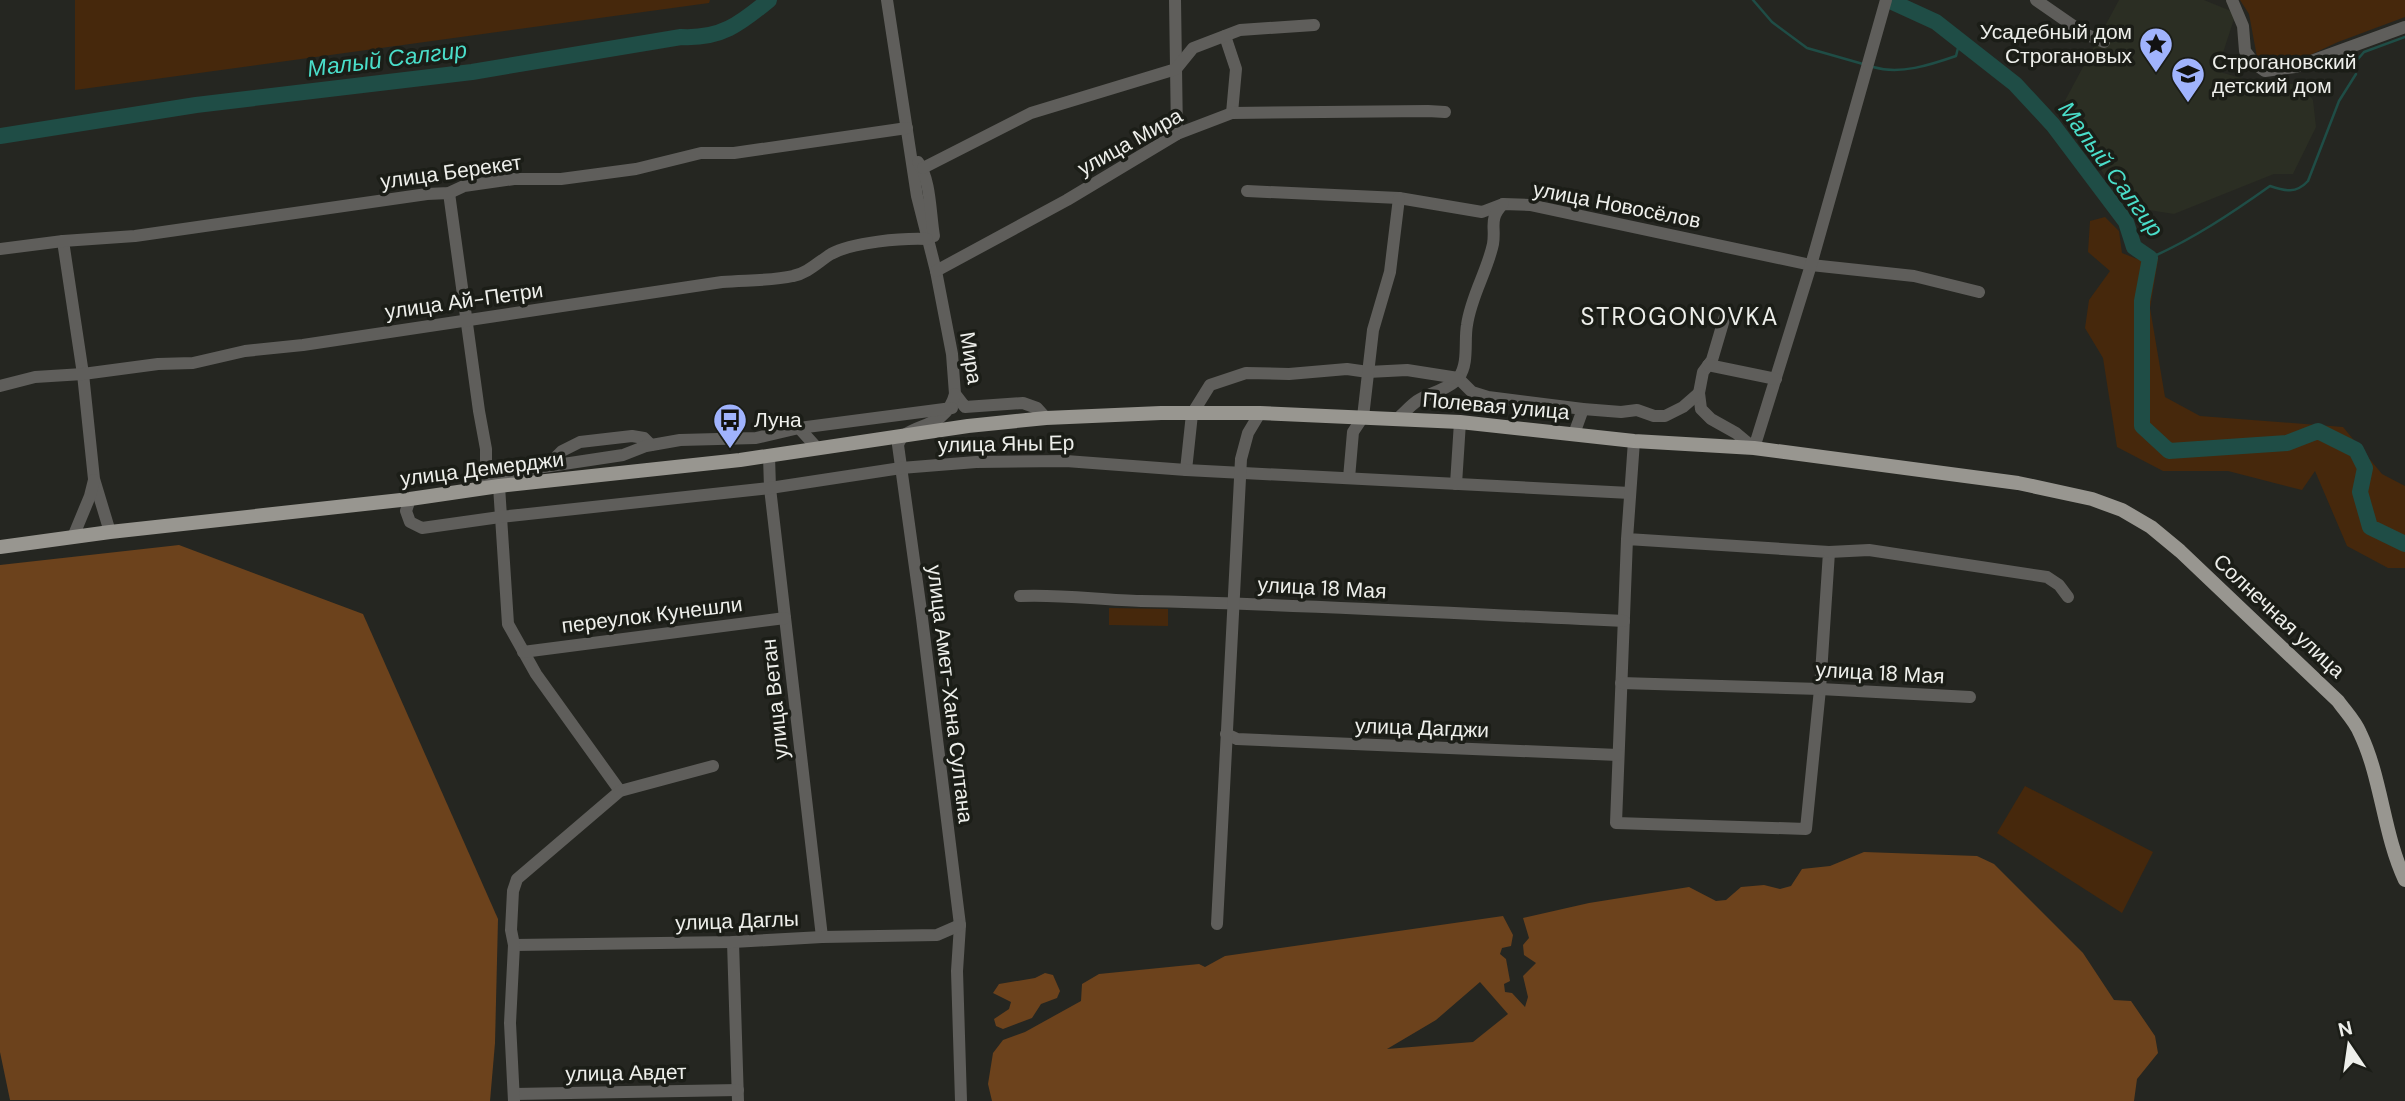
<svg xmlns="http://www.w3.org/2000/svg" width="2405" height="1101" font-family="'DM Sans',sans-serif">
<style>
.built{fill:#2b2e23}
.green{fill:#46280c}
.forest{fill:#6c421c;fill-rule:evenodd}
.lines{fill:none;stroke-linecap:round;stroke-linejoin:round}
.stream{stroke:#1f4d46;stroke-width:2.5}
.river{stroke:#1f4d46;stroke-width:16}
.minor{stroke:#5f5e5b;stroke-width:12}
.major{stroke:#989690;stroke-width:14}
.labels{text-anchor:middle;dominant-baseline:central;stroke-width:7;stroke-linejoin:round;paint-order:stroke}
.poi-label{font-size:21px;fill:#eeefeb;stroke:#1b1d17;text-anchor:start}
.street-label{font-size:21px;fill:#eeefeb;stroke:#1b1d17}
.water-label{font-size:23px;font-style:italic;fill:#4adeca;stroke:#1b1d17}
.quarter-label{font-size:24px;letter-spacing:2px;fill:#eeefeb;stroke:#1b1d17}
</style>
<rect width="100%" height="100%" fill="#252621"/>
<!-- built -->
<polygon class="built" points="2119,0 2204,0 2236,13 2217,71 2247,80 2301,85 2313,100 2316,127 2293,174 2274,174 2174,214 2142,209 2109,182 2061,108"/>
<!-- green -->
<g class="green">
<polygon points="75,0 710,0 709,3 75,90"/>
<polygon points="2240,0 2405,0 2405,17 2338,42 2295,62 2257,57 2249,14"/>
<polygon points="2105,217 2119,231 2122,253 2137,259 2158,260 2150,308 2165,397 2200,416 2343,427 2382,474 2405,486 2405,568 2388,568 2347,546 2315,471 2302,490 2228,471 2163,471 2117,447 2103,358 2085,328 2089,300 2110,271 2088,252 2090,221"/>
<polygon points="1109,608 1168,609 1168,626 1109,625"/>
<polygon points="2025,786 2153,852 2122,913 1997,833"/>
</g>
<!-- forest -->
<g class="forest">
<polygon points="179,545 363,614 498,919 495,1043 490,1101 10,1100 0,1052 0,565"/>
<path d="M1864 852 1977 856 1994 864 2083 953 2114 1000 2131 1001 2155 1036 2158 1053 2137 1079 2134 1101H992L988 1084 993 1053 1003 1040 1025 1032 1081 1001 1082 984 1099 974 1199 964 1205 967 1225 956 1503 916 1513 935 1511 946 1502 948 1500 954 1506 959 1510 981 1504 984 1505 992 1512 993 1525 1007 1528 997 1523 976 1536 963 1524 955 1523 945 1529 938 1523 918 1589 903 1689 887 1716 901 1726 900 1741 887 1764 885 1780 889 1791 886 1802 869 1830 866ZM1480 982 1508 1014 1473 1042 1387 1049 1436 1020Z"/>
<polygon points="1045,973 1053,975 1060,991 1057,998 1041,1004 1032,1018 1003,1029 996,1026 994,1019 1009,1009 1011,1002 993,993 999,984 1035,978"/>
</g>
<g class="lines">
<!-- stream -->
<g class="stream">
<polyline points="1753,0 1772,22 1807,48 1863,64"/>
<polyline points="2358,59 2364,52 2405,37"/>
<path d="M1873 67C1900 75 1930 65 1956 56L1960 40"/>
<path d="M2150 258C2193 239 2232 213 2270 186 2285 191 2296 194 2308 181L2339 101 2356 74"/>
</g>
<!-- river -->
<g class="river">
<polyline points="1888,0 1936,22 2015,84 2053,125 2126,222 2134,247 2150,258 2142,301 2142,426 2169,451 2287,443 2318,431 2356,450 2365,468 2360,492 2370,527 2405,544"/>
<path d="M0 136 196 105 472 72 681 37C721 39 740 24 769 0"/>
</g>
<!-- minor -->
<g class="minor">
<polyline points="887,0 917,196 936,271 952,354 955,394 965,407 1023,403 1037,408 1046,418"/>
<polyline points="1175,0 1177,134"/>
<polyline points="2036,0 2085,34 2104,42"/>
<polyline points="2232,0 2243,26 2245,51 2255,64 2265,71 2295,67 2405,27"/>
<polyline points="1225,36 1236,69 1232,113"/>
<path d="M918 162C931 180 930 213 934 236"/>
<polyline points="923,168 1031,113 1176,69 1193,48 1240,30 1314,25"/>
<polyline points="1247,191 1399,198 1482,212 1503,204 1530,205 1811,265 1914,276 1979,292"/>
<polyline points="449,193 479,411 486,449 486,472 481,482"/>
<polyline points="63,241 83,374 94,479 110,532"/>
<polyline points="0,249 63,241 135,236 427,194 449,193 464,186 514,179 561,179 636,169 701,153 734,153 907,128"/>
<polyline points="936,271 1067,200 1177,134 1232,113 1428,111 1445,112"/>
<polyline points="1725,316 1712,360 1703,372 1699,393 1701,409 1711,419 1736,433 1754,448 1811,265 1886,0"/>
<polyline points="1708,365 1776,379"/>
<path d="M0 386 35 377 83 374 158 364 193 363 245 351 303 345 722 282C745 280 771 281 793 276 808 273 818 262 831 254 852 242 903 238 927 239"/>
<path d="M955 394C945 433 905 421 898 445L922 618 960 925 957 971 961 1101"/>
<path d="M1397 419C1404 413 1410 406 1417 401 1430 392 1449 390 1459 377 1469 363 1464 341 1467 325 1471 296 1487 272 1493 244 1496 226 1488 220 1503 204"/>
<polyline points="799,428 818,449"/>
<polyline points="1574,434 1583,409"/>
<polyline points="769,456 770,488 822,937"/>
<polyline points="548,465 562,451 580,442 632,436 644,438 651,445"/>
<polyline points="1186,470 1192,414 1210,385 1246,373 1289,374 1347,369 1368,372 1407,370 1458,378 1472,392 1488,397 1583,409 1621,412 1637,410 1654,416 1665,416 1683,407 1699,393"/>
<polyline points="1349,478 1353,432 1363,417 1373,330 1390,272 1399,198"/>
<polyline points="484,479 504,473 623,455 646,446 680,440 756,438 799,428 952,408"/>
<polyline points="1456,484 1460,422"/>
<polyline points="499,486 508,624 536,674 620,791"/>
<polyline points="410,499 406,511 410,522 422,528 500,517 770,488 901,468 976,462 1066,461 1186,470 1630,493"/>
<polyline points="73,537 90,496 94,480"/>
<polyline points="1627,539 1829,552 1820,689 1806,829 1616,823 1627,539 1634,441"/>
<polyline points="1829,552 1869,550 2047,577 2059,585 2068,597"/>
<path d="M1020 596C1060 594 1101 600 1141 601 1302 604 1463 614 1624 621"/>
<polyline points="523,652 785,618"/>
<polyline points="1621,683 1820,689 1970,697"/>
<polyline points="1226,734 1237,739 1618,755"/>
<polyline points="1217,924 1241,459 1248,433 1260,413"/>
<polyline points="733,942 738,1101"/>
<polyline points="514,945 733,942 822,937 937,935 960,925"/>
<polyline points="514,1094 738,1090"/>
<polyline points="514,1101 510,1023 514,945 511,930 513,891 517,879 620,791 713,766"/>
</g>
<!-- major -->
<path class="major" d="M0 547 110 532 410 499 499 486 740 460 968 426 1046 418 1161 413H1260L1460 422 1634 441 1754 448 2018 483 2092 499 2122 510 2151 527 2180 551 2338 701C2345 711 2355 721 2360 733 2382 779 2383 833 2405 880"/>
</g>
<!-- icons -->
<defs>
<g id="sight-pin" transform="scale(1.75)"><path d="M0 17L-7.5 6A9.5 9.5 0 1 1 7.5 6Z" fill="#a0b3fd" stroke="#1b1d17"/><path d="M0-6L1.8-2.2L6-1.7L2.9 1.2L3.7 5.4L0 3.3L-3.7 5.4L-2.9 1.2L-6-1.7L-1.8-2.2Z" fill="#111"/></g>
<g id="school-pin" transform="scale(1.75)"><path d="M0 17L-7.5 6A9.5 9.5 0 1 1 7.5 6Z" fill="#a0b3fd" stroke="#1b1d17"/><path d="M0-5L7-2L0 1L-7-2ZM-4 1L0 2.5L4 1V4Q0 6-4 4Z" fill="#111"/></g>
<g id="bus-pin" transform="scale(1.75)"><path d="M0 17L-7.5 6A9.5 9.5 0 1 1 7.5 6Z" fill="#a0b3fd" stroke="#1b1d17"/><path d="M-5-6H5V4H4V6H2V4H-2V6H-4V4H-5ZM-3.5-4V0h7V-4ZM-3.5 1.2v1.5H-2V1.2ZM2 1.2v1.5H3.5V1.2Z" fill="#111"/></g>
</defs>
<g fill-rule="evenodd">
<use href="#sight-pin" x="2156" y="44"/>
<use href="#school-pin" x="2188" y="74"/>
<use href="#bus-pin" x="730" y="420"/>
</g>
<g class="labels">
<!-- poi labels -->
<g class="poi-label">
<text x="2132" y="32" text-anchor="end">Усадебный дом<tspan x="2132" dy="24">Строгановых</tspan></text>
<text x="2212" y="62">Строгановский<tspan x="2212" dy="24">детский дом</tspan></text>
<text x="754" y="420">Луна</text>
</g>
<!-- street labels -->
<g class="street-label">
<text transform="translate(1130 142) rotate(-29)">улица Мира</text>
<text transform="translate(451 172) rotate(-8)">улица Берекет</text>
<text transform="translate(1617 205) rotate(11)">улица Новосёлов</text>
<text transform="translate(464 301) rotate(-8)">улица Ай-Петри</text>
<text transform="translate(971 358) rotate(81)">Мира</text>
<text transform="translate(1496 406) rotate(5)">Полевая улица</text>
<text transform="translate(1006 444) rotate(-1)">улица Яны Ер</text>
<text transform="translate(482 469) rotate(-7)">улица Демерджи</text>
<text transform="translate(1322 588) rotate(3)">улица 18 Мая</text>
<text transform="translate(652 615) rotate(-7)">переулок Кунешли</text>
<text transform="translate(2279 616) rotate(43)">Солнечная улица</text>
<text transform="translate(1880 673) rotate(3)">улица 18 Мая</text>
<text transform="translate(950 694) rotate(83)">улица Амет-Хана Султана</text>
<text transform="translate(775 699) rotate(-96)">улица Ветан</text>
<text transform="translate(1422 728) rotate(2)">улица Дагджи</text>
<text transform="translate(737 921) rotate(-2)">улица Даглы</text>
<text transform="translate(626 1073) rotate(-1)">улица Авдет</text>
</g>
<!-- water labels -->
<g class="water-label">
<text transform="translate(387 59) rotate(-7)">Малый Салгир</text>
<text transform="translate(2111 169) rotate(54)">Малый Салгир</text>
</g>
<!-- quarter labels -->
<g class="quarter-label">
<text x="1680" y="316">STROGONOVKA</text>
</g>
</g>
<!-- north arrow -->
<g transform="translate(2349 1045) rotate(347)" stroke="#1b1d17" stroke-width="5" paint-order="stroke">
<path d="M0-5L12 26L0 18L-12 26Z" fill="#eeefeb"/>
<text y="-10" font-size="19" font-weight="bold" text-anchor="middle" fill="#eeefeb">N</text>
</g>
</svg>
